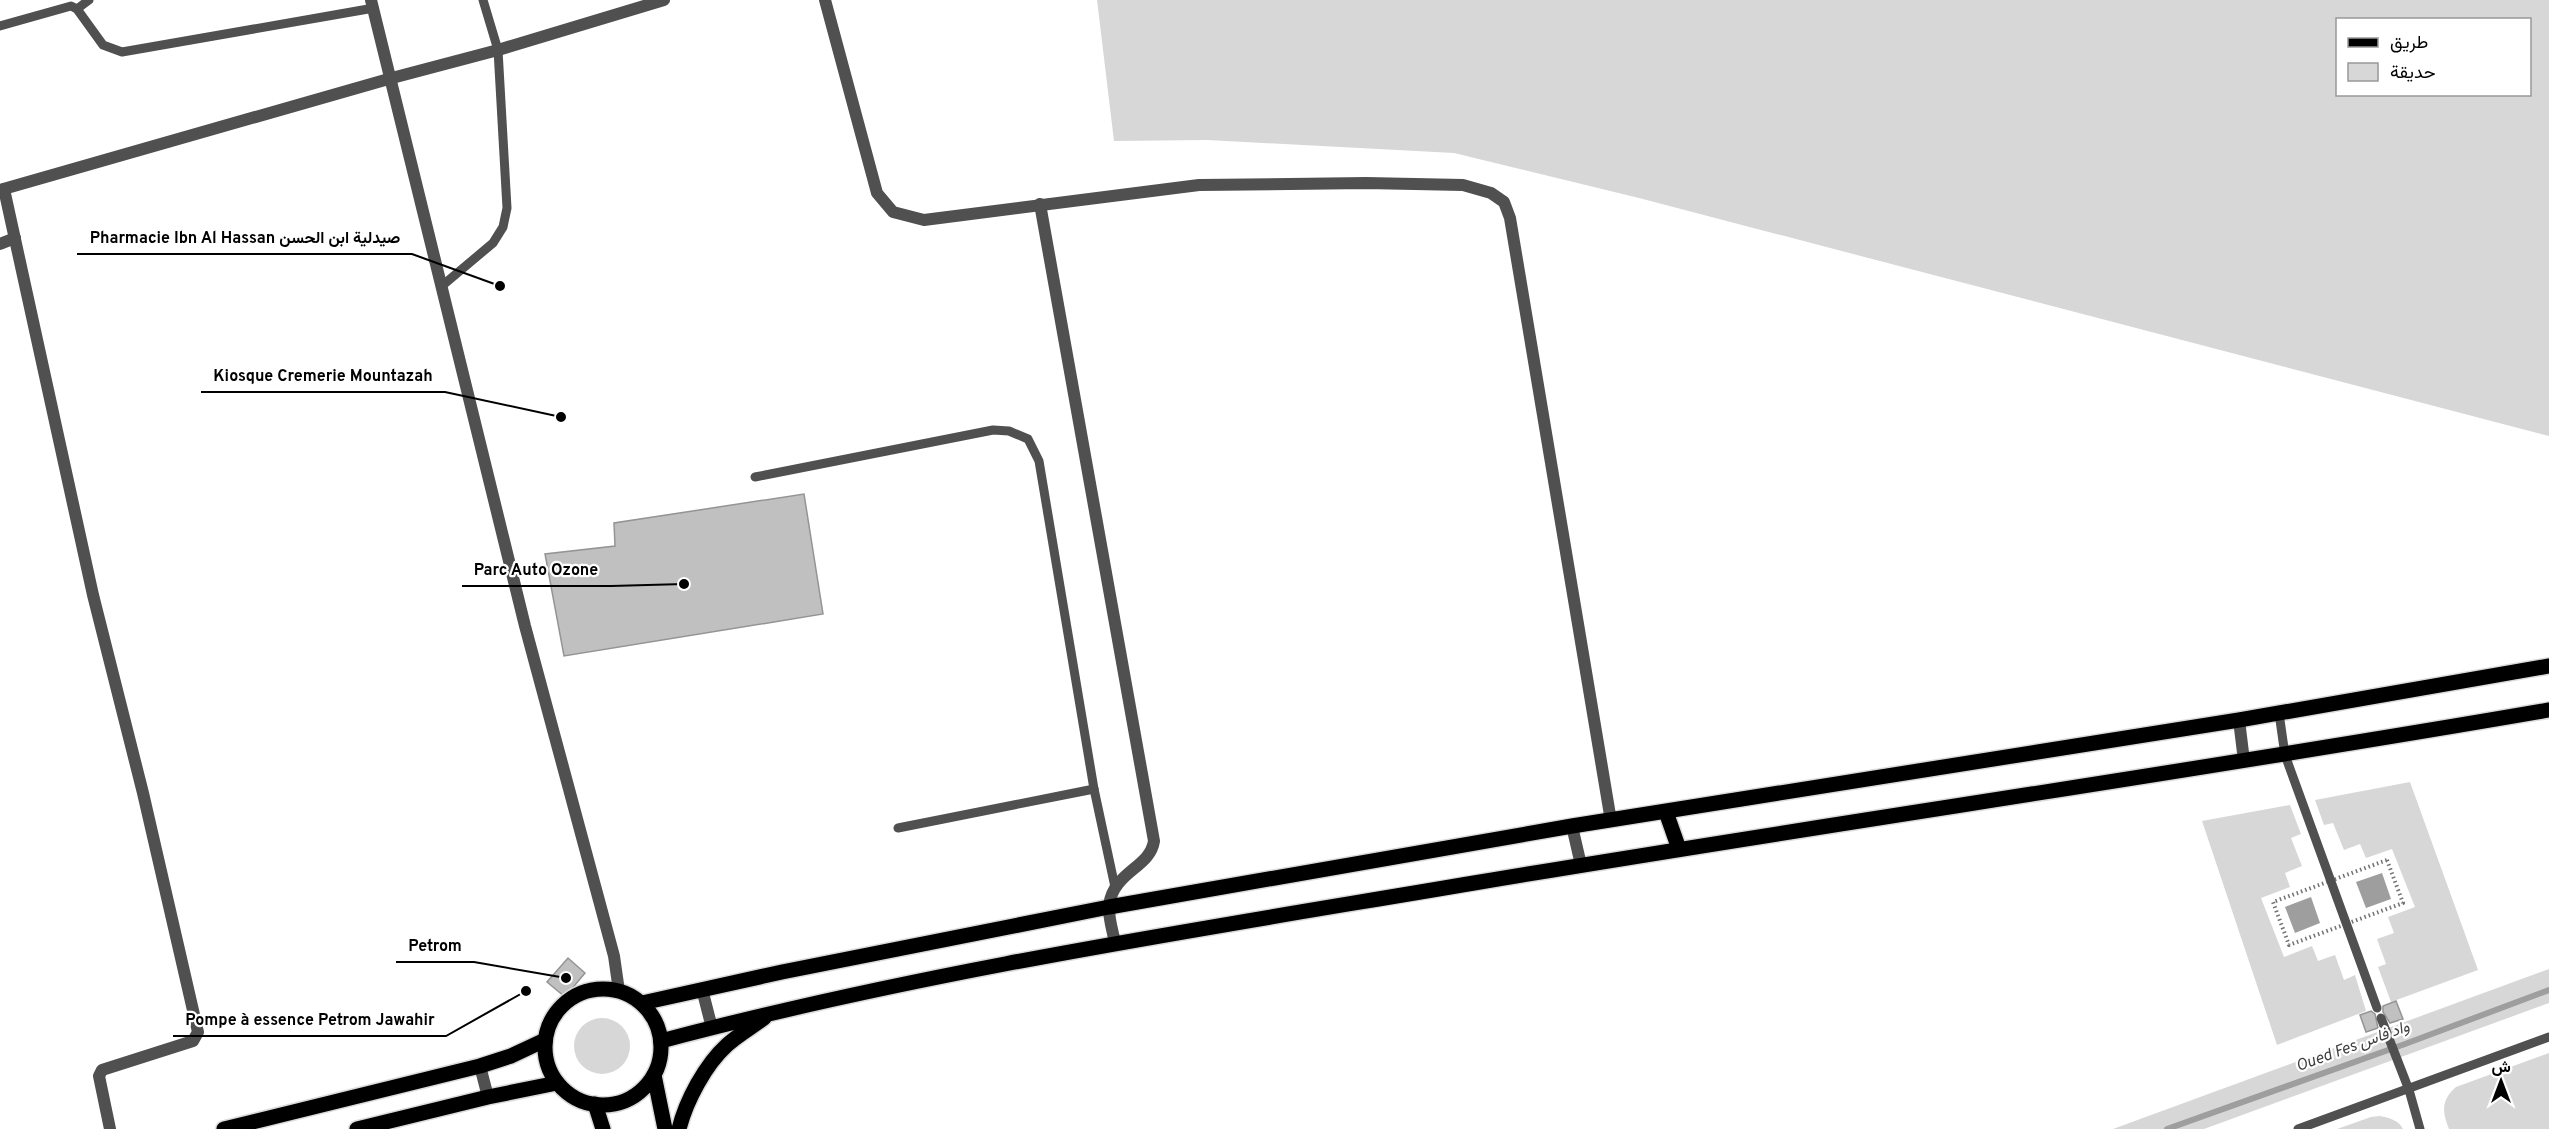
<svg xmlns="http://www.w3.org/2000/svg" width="2549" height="1129" font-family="Overpass,Vazirmatn,sans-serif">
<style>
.green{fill:#d7d7d7;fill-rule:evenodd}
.water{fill:#9e9e9e}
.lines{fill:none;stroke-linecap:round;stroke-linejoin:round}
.stream{stroke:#9e9e9e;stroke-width:6}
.building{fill:#c0c0c0;stroke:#949494;stroke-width:1.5}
.primary-casing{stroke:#dbdbdb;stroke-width:18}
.path{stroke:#727272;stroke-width:4;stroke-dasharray:1.5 3;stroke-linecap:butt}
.service{stroke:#505050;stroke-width:9}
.pedestrian{stroke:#505050;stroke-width:12}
.minor{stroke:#505050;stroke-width:12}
.tertiary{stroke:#505050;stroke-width:12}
.primary{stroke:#000;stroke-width:15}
.labels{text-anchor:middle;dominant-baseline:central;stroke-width:4.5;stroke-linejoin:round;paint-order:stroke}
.water-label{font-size:16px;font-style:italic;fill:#3f3f3f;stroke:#fff}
.leader{fill:none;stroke:#000;stroke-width:2}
.callout-dot{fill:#000;stroke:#fff;stroke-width:2}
.callout-label{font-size:16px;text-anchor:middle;font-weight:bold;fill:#000;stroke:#fff;stroke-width:4.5;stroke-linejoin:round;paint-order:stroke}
</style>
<rect width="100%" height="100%" fill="#fff"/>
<!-- green -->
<g class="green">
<path d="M1097 0H2549V436L1639 198 1454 153 1207 140 1114 141ZM2338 20H2530V94H2338Z"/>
<polygon points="2410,782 2478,970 2391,1002 2378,967 2386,964 2377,939 2394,933 2388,917 2415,907 2392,849 2366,858 2360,844 2344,850 2333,823 2324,825 2315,800"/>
<polygon points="2290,805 2301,834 2291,838 2302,866 2285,873 2290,887 2261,898 2284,957 2312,946 2318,961 2335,955 2344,980 2355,975 2366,1011 2277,1045 2202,821"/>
<polygon points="2549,969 2549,1003 2204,1129 2113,1129"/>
<circle cx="602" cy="1046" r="28"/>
<path d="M2549 1053V1129H2449C2442 1112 2441 1100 2456 1087Z"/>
<path d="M2380 1116C2389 1118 2399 1120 2403 1129H2337L2371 1117Z"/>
</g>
<!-- water -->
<g class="water">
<polygon points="2382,873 2391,899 2366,908 2356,882"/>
<polygon points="2311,897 2320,923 2295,933 2285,907"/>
</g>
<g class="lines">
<!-- stream -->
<polyline class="stream" points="2167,1129 2405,1044 2549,990"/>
</g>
<!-- building -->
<g class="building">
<polygon points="804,494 823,614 564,656 545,554 615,546 614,523"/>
<polygon points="568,958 585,973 565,997 547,982"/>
<polygon points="2396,1001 2403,1019 2390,1023 2383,1012 2383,1006"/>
<polygon points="2371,1011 2375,1014 2378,1028 2366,1032 2360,1015"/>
</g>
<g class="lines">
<!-- primary casing -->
<g class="primary-casing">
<g id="primary">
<polyline points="1666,812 1679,849"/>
<circle cx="603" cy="1047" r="58"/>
<polyline points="642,1003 782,972 1109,907 1572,826 2239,720 2549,666"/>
<path d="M661 1041C928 970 1202 929 1474 883 1832 823 2191 772 2549 710"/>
<polyline points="654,1075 665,1129"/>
<polyline points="595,1104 603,1129"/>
<polyline points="224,1129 480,1066 511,1056 545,1040"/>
<polyline points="357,1129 488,1097 557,1083"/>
<path d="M679 1129C686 1101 705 1065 727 1045 738 1035 752 1027 764 1018"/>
</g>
</g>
<!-- path -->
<polygon class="path" points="2387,860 2403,903 2289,945 2273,902"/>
<!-- service -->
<g class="service">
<polyline points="77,9 89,0"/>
<polyline points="0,26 71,6 77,9 103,45 122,52 374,8"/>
<polyline points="443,285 493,243 503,227 507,208 498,50 483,0"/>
<polyline points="755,477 993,430 1009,431 1028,439 1039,461 1094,789 1115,887"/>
<polyline points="2279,713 2285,755 2377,1008"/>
<polyline points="898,828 1094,789"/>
<polyline points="2381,1018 2409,1090 2420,1129"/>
<polyline points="2298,1129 2549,1037"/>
</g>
<!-- pedestrian -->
<g class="pedestrian">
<polyline points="2239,720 2244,761"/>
<polyline points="1572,826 1581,865"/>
<polyline points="702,989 712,1028"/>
<polyline points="480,1066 488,1097"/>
</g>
<!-- minor -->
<g class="minor">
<polyline points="825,0 877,193 893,212 924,220 1199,185 1366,183 1463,185 1491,193 1504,202 1510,218 1611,821"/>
<polyline points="4,189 93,595 143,793 198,1032 193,1041 102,1070 99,1076 110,1129"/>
<polyline points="0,190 392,78 498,50 664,0"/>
<path d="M1040 204 1154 841C1150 868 1114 871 1109 905 1108 917 1113 932 1115 943"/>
<polyline points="0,244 15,238"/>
</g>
<!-- tertiary -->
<polyline class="tertiary" points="371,0 525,626 614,956 619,991"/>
<!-- primary -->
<use href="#primary" class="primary"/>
</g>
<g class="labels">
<!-- water labels -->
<g class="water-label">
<text transform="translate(2353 1047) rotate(-20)">Oued Fes واد فاس</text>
</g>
</g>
<!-- callouts -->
<path class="leader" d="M500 286L412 254H77M561 417L445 392H201M684 584L611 586H462M566 978L474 962H396M526 991L446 1036H173"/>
<g class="callout-dot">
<circle cx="500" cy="286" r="6"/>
<circle cx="561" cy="417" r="6"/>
<circle cx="684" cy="584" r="6"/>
<circle cx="566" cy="978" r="6"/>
<circle cx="526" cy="991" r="6"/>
</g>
<g class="callout-label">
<text x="245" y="243">Pharmacie Ibn Al Hassan صيدلية ابن الحسن</text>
<text x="323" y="381">Kiosque Cremerie Mountazah</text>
<text x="536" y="575">Parc Auto Ozone</text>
<text x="435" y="951">Petrom</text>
<text x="310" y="1025">Pompe à essence Petrom Jawahir</text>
</g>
<!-- legend -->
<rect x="2336" y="18" width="195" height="78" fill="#ffffff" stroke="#999999" stroke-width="1.5"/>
<rect x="2348" y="38" width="30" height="9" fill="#000000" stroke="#999999" stroke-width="1.5"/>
<text x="2390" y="48" font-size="18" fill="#000000">طريق</text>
<rect x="2348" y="63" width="30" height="18" fill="#d7d7d7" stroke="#999999" stroke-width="1.5"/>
<text x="2390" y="78" font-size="18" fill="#000000">حديقة</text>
<!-- north arrow -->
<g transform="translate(2501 1081)" stroke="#ffffff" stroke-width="4.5" paint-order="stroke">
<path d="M0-4.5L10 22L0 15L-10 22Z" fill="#000000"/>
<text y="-9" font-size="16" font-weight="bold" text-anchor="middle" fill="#000000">ش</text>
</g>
</svg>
